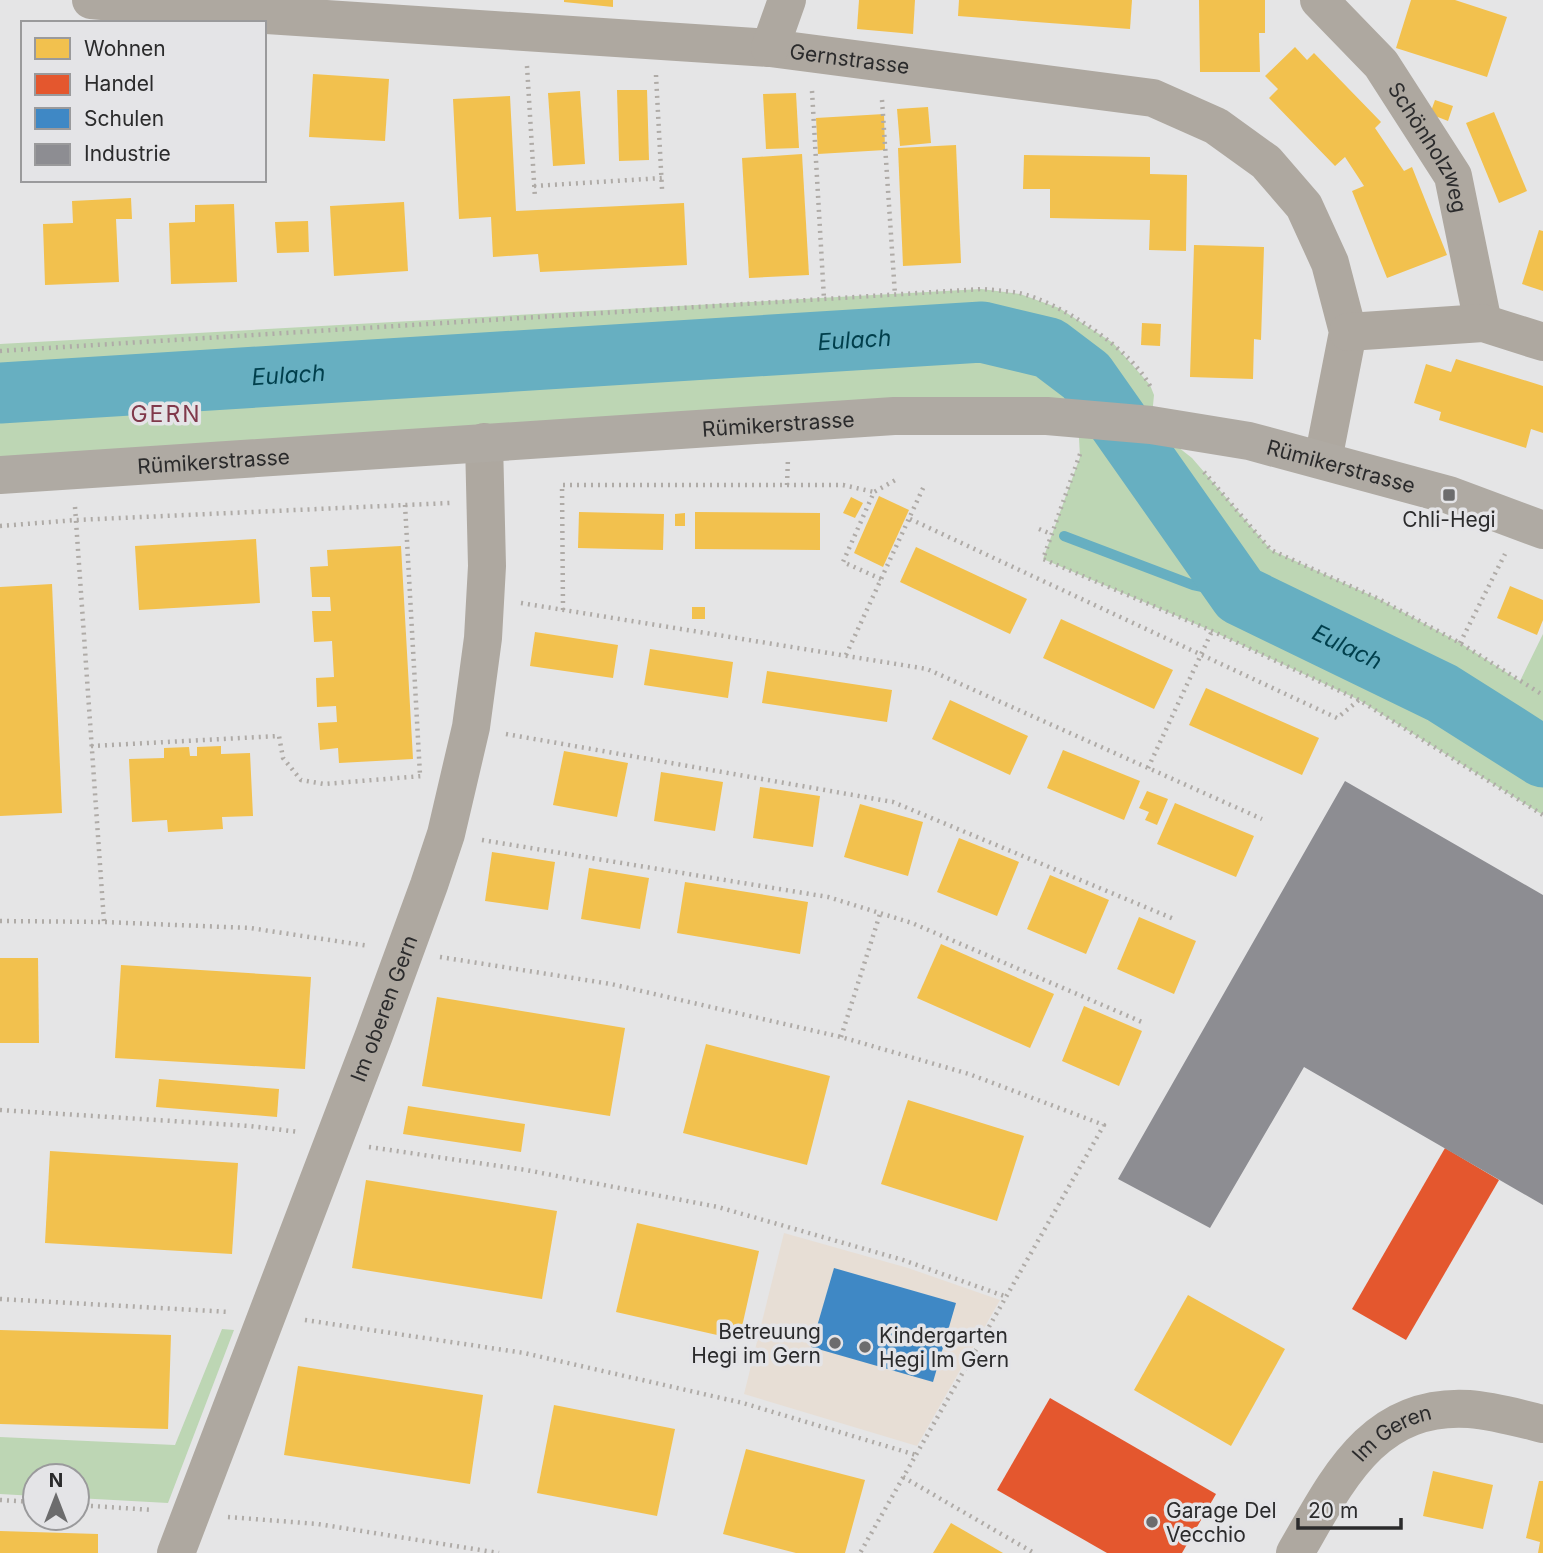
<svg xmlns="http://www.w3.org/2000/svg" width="1543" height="1553" font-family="Inter,sans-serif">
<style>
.education{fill:#e7ded5}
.green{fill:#bdd6b4}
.homes{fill:#f2c14e}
.shops{fill:#e4572e}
.schools{fill:#3f88c5}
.industry{fill:#8d8d92}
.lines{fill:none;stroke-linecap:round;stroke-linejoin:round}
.stream{stroke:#67afc1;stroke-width:10}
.river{stroke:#67afc1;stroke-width:61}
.path{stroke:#afaba7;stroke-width:4.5;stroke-dasharray:2 5;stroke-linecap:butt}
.minor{stroke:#aea8a0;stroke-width:38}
.major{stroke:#afaaa3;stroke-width:38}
.poi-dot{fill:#6c6c6d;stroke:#e4e4e7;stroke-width:2.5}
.labels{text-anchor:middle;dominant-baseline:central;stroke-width:7;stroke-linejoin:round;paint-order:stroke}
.street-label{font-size:21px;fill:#2b2b2c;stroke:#e4e4e7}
.poi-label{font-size:21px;fill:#2b2b2c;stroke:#e4e4e7;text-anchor:start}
.water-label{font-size:23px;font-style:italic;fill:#003f4c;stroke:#e4e4e7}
.neighbourhood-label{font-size:23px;letter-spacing:2px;fill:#80394b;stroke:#e4e4e7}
</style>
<rect width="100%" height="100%" fill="#e5e5e6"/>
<!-- education -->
<polygon class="education" points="784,1233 908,1268 1000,1300 917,1446 744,1394"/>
<!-- green -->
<g class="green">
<polygon points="981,289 1020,294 1059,308 1113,343 1150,385 1154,395 1151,426 1192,458 1271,550 1379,599 1460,643 1520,681 1543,634 1543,815 1359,700 1212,631 1043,559 1080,457 1078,419 0,475 0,344"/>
<polygon points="222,1329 234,1330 168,1503 77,1498 77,1476 35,1476 35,1496 0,1494 0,1437 175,1445"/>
</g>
<!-- homes -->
<g class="homes">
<polygon points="564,0 613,0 613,7 564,2"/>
<polygon points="859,0 915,0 913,34 857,29"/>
<polygon points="959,0 1132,0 1130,29 958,16"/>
<polygon points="1199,0 1265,0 1265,33 1259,33 1260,72 1200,72"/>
<polygon points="1411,0 1455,0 1507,17 1487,77 1396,48"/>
<polygon points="1295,47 1307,60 1314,53 1381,122 1375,128 1404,171 1412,167 1447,255 1387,278 1352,191 1364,186 1345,157 1335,166 1269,98 1278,89 1265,76"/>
<polygon points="313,74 389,79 385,141 309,137"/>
<polygon points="617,90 647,90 649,160 619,161"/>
<polygon points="580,91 585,164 553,166 548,93"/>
<polygon points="796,93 799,148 766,149 763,94"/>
<polygon points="510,96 516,211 684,203 687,265 540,272 538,254 493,257 491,217 459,219 453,99"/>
<polygon points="1435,100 1453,106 1448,121 1430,114"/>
<polygon points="928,107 931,143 900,146 897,109"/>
<polygon points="1494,112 1527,191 1499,203 1466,123"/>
<polygon points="884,114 885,150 818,154 816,118"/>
<polygon points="956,145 961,263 903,266 898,148"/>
<polygon points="802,154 809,275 749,278 742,158"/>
<polygon points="1024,155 1150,157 1150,174 1187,175 1186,251 1149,250 1150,220 1050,218 1050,189 1023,189"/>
<polygon points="131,198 132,219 116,219 119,282 45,285 43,224 73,223 72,201"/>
<polygon points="404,202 408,271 334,276 330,206"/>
<polygon points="234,204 237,282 171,284 169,223 195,222 195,205"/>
<polygon points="308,221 309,252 277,253 275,222"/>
<polygon points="1539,230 1543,231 1543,291 1522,284"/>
<polygon points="1194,245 1264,247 1261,340 1254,339 1253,379 1190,377"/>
<polygon points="1142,323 1161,324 1160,346 1141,345"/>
<polygon points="1456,359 1543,386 1543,433 1531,429 1526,448 1439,420 1441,412 1414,403 1426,364 1451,372"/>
<polygon points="879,496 909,510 883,567 854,553"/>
<polygon points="851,497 863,503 855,518 843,513"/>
<polygon points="579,512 664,514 663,550 578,548"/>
<polygon points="695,512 820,513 820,550 695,549"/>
<polygon points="685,513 685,526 675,526 675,514"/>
<polygon points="256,539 260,603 139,610 135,546"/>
<polygon points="401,546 413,759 339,763 338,748 320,750 318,723 337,722 336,706 317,707 316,678 334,677 332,641 314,642 312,611 331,611 330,597 312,597 310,567 328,566 327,550"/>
<polygon points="916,547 1027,599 1010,634 900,582"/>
<polygon points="52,584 62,813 0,816 0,587"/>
<polygon points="1510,586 1543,600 1543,620 1537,635 1497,618"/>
<rect x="692" y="607" width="13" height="12"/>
<polygon points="1061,619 1173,670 1154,709 1043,658"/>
<polygon points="535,632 618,645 613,678 530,666"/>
<polygon points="650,649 733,662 728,698 644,685"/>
<polygon points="767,671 892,690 887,722 762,703"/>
<polygon points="1206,688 1319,738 1302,775 1189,725"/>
<polygon points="950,700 1028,736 1010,775 932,739"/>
<polygon points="221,746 221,754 250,753 253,816 222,817 223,829 168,832 167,820 132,822 129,759 164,758 164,748 189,747 190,756 197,756 197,747"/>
<polygon points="1063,750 1140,781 1124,820 1047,788"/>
<polygon points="564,751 628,763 617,817 553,805"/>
<polygon points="661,772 723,782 715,831 654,821"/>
<polygon points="760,787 820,796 813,847 753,838"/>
<polygon points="1147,791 1168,799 1157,825 1145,820 1149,812 1139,808"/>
<polygon points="1175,803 1254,836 1236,877 1157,844"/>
<polygon points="860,804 923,822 908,876 844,857"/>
<polygon points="959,838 1019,862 997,916 937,892"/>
<polygon points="492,852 555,862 548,910 485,901"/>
<polygon points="589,868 649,878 640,929 581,919"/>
<polygon points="1050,875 1109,900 1086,954 1027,929"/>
<polygon points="685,882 808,902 800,954 677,933"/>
<polygon points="1139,917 1196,941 1174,994 1117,969"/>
<polygon points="941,944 1054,994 1030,1048 917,998"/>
<polygon points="0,958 38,958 39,1043 0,1043"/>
<polygon points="121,965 311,977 305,1069 115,1058"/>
<polygon points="437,997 625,1028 610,1116 422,1086"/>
<polygon points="1084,1006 1142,1031 1119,1086 1062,1061"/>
<polygon points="706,1044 830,1076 807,1165 683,1133"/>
<polygon points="159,1079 279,1089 277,1117 156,1107"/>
<polygon points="908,1100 1024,1136 997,1221 881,1184"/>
<polygon points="408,1106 525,1124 521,1152 403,1134"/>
<polygon points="50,1151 238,1163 232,1254 45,1243"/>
<polygon points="366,1180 557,1211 542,1299 352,1268"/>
<polygon points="637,1223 759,1251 739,1340 616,1312"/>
<polygon points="1188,1295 1285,1349 1231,1446 1134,1390"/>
<polygon points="0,1330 171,1335 168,1429 0,1424"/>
<polygon points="298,1366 483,1395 470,1484 284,1455"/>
<polygon points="554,1405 675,1429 657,1516 537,1493"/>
<polygon points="746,1449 865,1480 845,1553 796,1553 723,1534"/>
<polygon points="1433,1471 1493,1485 1483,1529 1423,1516"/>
<polygon points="1539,1481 1543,1481 1543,1553 1538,1553 1540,1542 1526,1538"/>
<polygon points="951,1523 1003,1553 933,1553"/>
<polygon points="0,1531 98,1534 98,1553 0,1553"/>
</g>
<!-- shops -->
<g class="shops">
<polygon points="1445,1148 1499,1180 1406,1340 1352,1309"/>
<polygon points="1050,1398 1216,1494 1182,1553 1107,1553 997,1490"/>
</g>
<!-- schools -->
<polygon class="schools" points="834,1268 956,1303 933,1382 811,1347"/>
<!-- industry -->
<polygon class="industry" points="1345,781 1543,895 1543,1205 1304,1067 1210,1228 1118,1179"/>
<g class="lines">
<!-- stream -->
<polyline class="stream" points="1064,536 1193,585 1240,595"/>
<!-- river -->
<path class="river" id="s1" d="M0 393 982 332 1049 348 1086 376 1240 595 1442 693 1543 757"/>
<!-- path -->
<g class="path">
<polyline points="527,66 535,198"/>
<polyline points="656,75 662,189"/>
<polyline points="812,91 824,299"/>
<polyline points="882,100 895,295"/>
<polyline points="534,186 662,178"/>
<path d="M0 351 982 289C994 290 1007 291 1019 293 1060 302 1135 351 1152 390"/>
<polyline points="1080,454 1043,559 1212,631 1359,700 1543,815"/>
<polyline points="1204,472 1271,550 1379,599 1460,643 1543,695"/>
<polyline points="787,485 788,458"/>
<polyline points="405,505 420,775"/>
<polyline points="75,507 104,922"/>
<polyline points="910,519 1337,718 1359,700"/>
<polyline points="0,526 76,520 450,503"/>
<polyline points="1039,529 1051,534"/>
<polyline points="881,579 843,562 874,492 899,478"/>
<polyline points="521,603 927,669 1262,819"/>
<polyline points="563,610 562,485 843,485 874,492"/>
<polyline points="1460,643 1505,554"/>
<polyline points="846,655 924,486"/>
<polyline points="506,734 893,802 1174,919"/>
<polyline points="91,746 279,736 283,758 301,780 324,784 422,776"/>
<polyline points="1148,768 1212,631"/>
<polyline points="482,840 828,897 912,923 1142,1022"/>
<polyline points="0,921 104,922 250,928 369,946"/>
<polyline points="440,957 611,984 841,1037 969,1074 1104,1125 860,1553"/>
<polyline points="841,1037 880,914"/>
<polyline points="0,1110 250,1126 299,1132"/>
<polyline points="369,1147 526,1170 718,1207 903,1260 1007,1297"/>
<polyline points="0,1299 230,1312"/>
<polyline points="305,1320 524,1353 743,1403 916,1455"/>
<polyline points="903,1477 1034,1553"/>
<polyline points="0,1500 35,1502"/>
<polyline points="77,1505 153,1510"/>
<polyline points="228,1517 318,1524 499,1553"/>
</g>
<!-- minor -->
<g class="minor">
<path id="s2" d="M91 0 250 14 770 48 1153 98 1216 126 1266 162 1304 206 1330 263 1348 332 1323 460"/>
<path id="s3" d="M1319 0 1381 64 1453 176 1483 323"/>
<polyline points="770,48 787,0"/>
<polyline points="1348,332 1483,323 1543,342"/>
<path id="s4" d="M176 1553 374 1035 429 885 446 834 471 727 483 638 487 566 484 442"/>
<path id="s5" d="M1295 1553C1337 1481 1372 1403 1469 1409 1494 1411 1519 1418 1543 1424"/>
</g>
<!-- major -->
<path class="major" id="s6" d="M0 475 894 416H1047L1151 425 1249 441 1449 495 1543 530"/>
</g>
<!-- markers -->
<g class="poi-dot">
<rect x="1442" y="488" width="14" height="14" rx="3.5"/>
<circle cx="835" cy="1343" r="7"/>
<circle cx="865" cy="1347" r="7"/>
<circle cx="1152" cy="1522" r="7"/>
</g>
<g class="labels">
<!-- street labels -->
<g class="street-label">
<text stroke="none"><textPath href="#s2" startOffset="761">Gernstrasse</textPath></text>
<text stroke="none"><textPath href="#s3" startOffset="186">Schönholzweg</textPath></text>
<text stroke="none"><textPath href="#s6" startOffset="780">Rümikerstrasse</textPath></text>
<text stroke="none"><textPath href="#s6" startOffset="214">Rümikerstrasse</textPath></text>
<text stroke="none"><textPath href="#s6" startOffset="1348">Rümikerstrasse</textPath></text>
<text stroke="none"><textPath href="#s4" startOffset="583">Im oberen Gern</textPath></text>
<text stroke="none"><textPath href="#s5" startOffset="158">Im Geren</textPath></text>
</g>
<!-- poi labels -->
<g class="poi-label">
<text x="1449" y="519" text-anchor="middle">Chli-Hegi</text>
<text x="821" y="1331" text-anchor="end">Betreuung<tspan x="821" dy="24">Hegi im Gern</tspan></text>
<text x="879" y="1335">Kindergarten<tspan x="879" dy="24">Hegi Im Gern</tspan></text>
<text x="1166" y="1510">Garage Del<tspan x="1166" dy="24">Vecchio</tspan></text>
</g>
<!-- water labels -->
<g class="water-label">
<text stroke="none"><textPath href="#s1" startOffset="856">Eulach</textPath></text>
<text stroke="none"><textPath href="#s1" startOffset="289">Eulach</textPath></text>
<text stroke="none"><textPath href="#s1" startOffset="1486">Eulach</textPath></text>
</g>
<!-- neighbourhood labels -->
<g class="neighbourhood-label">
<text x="166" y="414">GERN</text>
</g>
</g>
<!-- legend -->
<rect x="21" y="21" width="245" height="161" fill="#e4e4e7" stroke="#9a9a9c" stroke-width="2"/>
<rect x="35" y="38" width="35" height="21" fill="#f2c14e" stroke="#9a9a9c" stroke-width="2"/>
<text x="84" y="56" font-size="21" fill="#2b2b2c">Wohnen</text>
<rect x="35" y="74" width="35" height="21" fill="#e4572e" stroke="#9a9a9c" stroke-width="2"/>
<text x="84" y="91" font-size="21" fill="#2b2b2c">Handel</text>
<rect x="35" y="108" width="35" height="21" fill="#3f88c5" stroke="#9a9a9c" stroke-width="2"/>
<text x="84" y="126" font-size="21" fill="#2b2b2c">Schulen</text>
<rect x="35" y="144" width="35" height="21" fill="#8d8d92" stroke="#9a9a9c" stroke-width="2"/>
<text x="84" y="161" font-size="21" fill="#2b2b2c">Industrie</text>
<!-- north arrow -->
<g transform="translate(56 1497)"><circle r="33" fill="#e4e4e7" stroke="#9a9a9c" stroke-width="2"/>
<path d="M0-5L12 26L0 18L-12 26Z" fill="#6c6c6d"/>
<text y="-10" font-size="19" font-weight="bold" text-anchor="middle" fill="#2b2b2c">N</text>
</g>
<!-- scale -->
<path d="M1298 1518v10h103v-10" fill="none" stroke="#2b2b2c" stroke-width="3.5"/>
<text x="1308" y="1518" font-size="21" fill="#2b2b2c" stroke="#e4e4e7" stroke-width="5" paint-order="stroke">20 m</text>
</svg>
